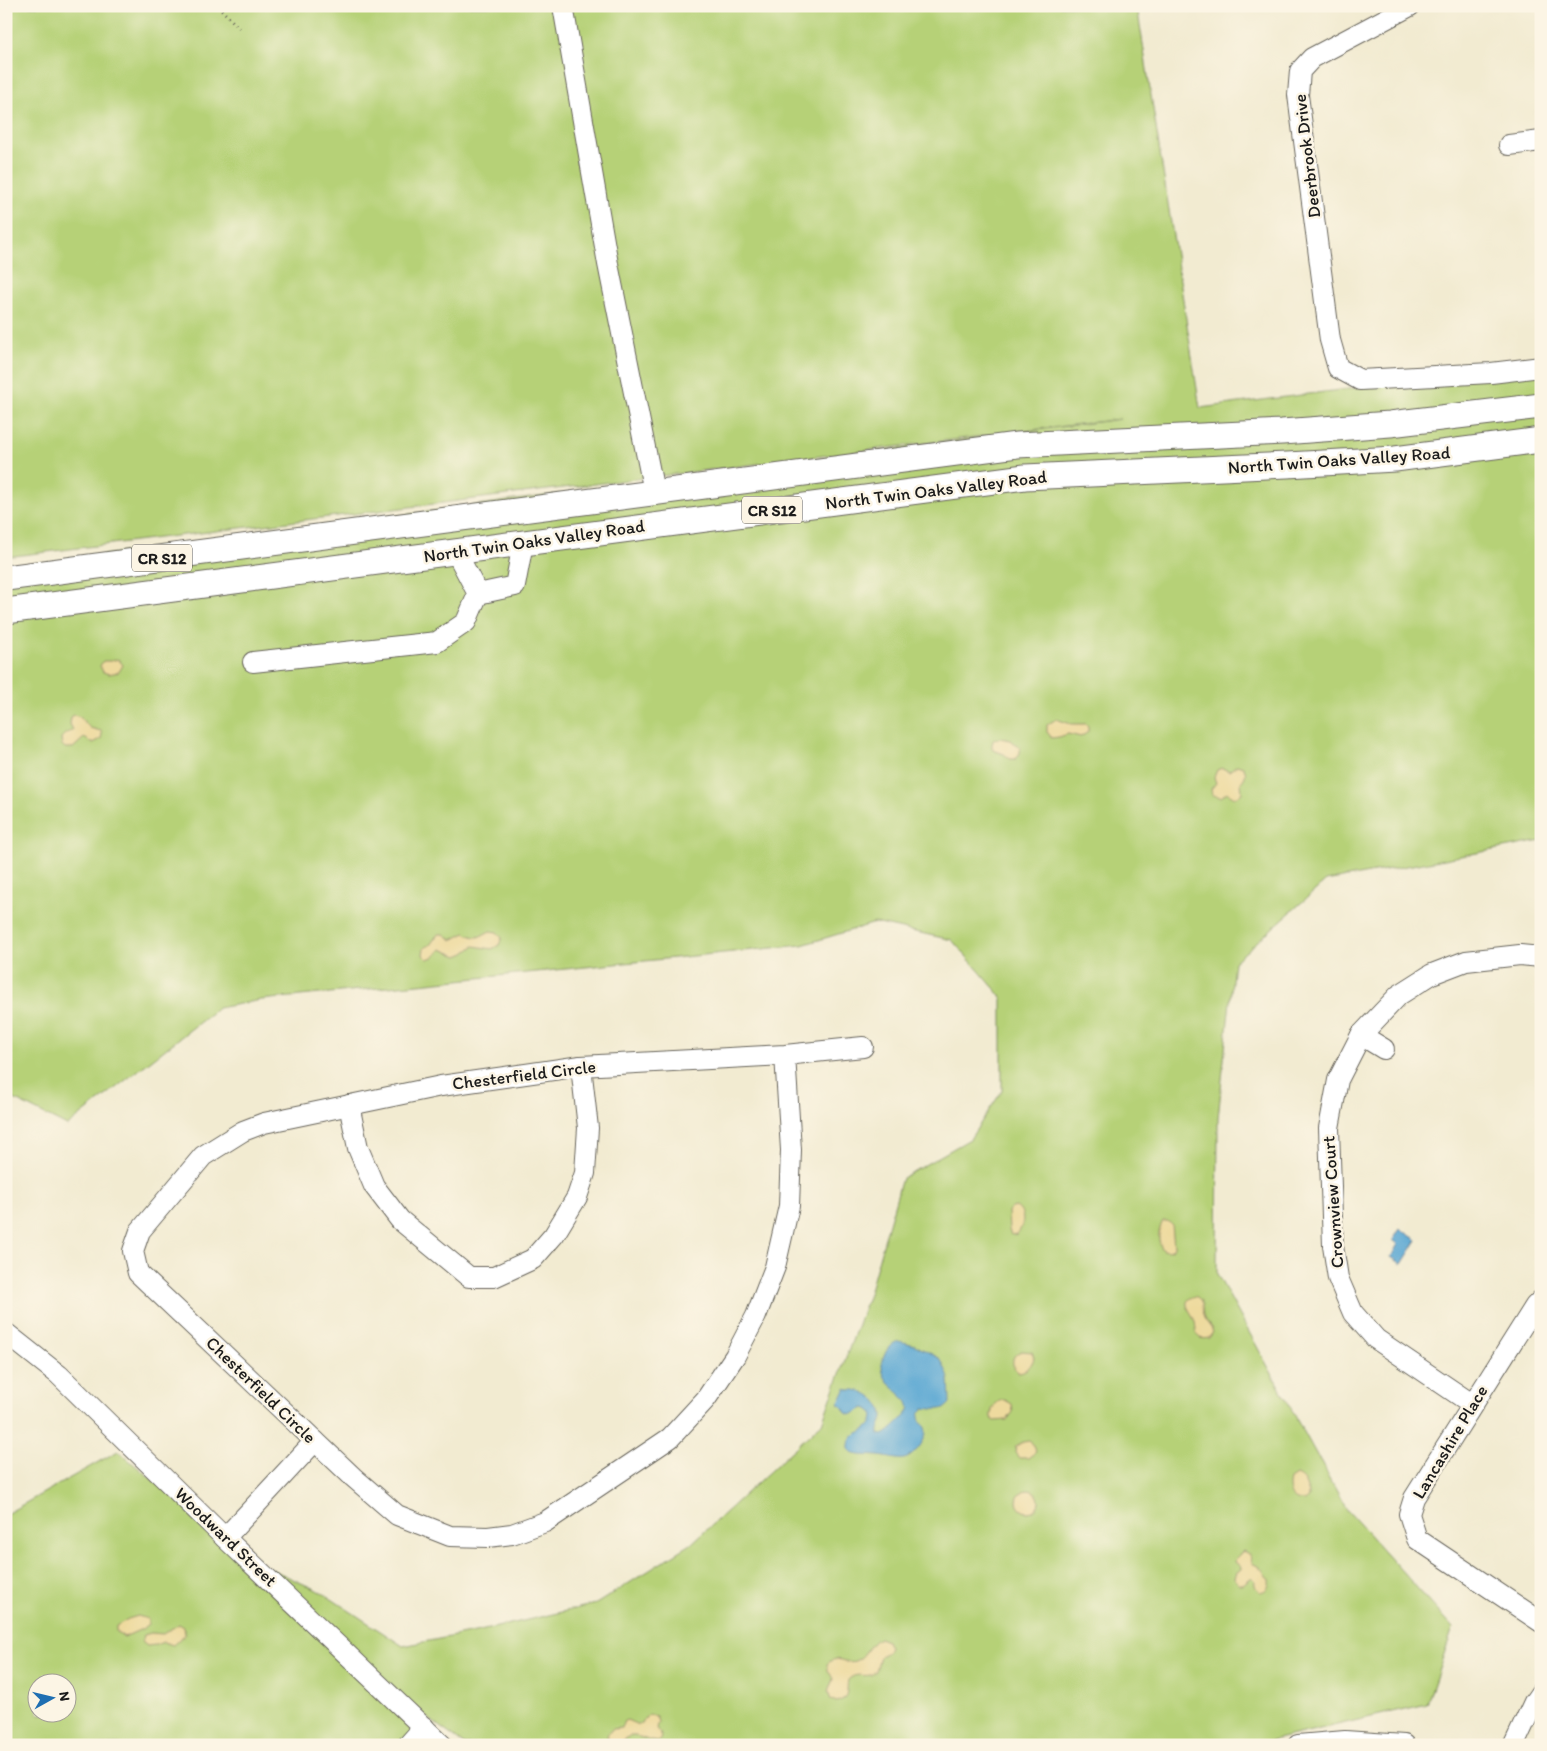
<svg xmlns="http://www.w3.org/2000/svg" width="1547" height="1751" font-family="Itim,sans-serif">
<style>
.green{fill:#b6d177;stroke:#69764a;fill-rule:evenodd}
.sand{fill:#eeda9e;stroke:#857b5d}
.water{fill:#5aa7d3;stroke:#3b6278}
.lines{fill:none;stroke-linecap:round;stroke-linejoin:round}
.minor-casing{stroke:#67645b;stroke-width:22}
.major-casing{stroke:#67645b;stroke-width:27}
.path{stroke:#67645b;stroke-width:3;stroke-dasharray:1 4;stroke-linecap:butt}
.minor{stroke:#fff;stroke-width:20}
.major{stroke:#fff;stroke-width:25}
.labels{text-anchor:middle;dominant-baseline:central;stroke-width:5;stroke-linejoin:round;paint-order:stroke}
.shield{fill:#fcf5e5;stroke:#5f5d58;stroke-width:1}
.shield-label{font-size:16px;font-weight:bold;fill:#1c1c1c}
.street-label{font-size:18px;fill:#1c1c1c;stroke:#fcf5e5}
</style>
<rect width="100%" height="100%" fill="#fcf5e5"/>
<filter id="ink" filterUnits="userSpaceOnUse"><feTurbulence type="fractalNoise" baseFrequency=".02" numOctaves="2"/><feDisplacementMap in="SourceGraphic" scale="10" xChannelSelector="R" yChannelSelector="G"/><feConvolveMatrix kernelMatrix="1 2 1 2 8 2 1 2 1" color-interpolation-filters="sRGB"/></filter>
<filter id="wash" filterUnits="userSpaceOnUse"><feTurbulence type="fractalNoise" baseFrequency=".0096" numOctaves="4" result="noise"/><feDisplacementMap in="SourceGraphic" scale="20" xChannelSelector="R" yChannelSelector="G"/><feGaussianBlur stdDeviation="1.12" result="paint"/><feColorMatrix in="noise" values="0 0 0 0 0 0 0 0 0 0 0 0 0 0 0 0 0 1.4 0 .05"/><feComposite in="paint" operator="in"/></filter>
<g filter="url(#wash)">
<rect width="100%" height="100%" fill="#f2ebd1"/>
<!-- green -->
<path class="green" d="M6 6H1137L1200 408 1480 372 1541 366V841L1326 881 1234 962 1218 1118 1217 1274 1347 1510 1453 1628 1427 1704 1251 1745H465L377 1681 424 1727 407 1745H6V1514L118 1451 245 1557 321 1592 403 1646 480 1631 596 1604 691 1544 822 1423 868 1297 902 1178 970 1139 1002 1091V997L952 940 875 923 802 945 261 1000 218 1008 67 1126 6 1095V568L1120 419 6 557ZM38 1684H68V1714H38Z"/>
<!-- sand -->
<g class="sand">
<polygon points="118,659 123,665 119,672 109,674 103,672 100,666 103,661 111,661"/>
<polygon points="74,715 80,717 90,728 101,731 102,734 101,739 93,743 84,738 73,748 65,748 62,745 61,738 65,734 73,730 70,724 71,717"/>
<polygon points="1056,719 1071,724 1086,724 1088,726 1088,732 1081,737 1068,734 1059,737 1052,738 1047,732 1047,725"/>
<path d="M1000 738 1011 740 1020 748V753L1016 759H1010L1004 754 993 750C991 746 992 743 994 739Z"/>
<path d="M1237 765 1243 767C1247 772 1246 777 1241 782L1242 793 1236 797 1231 796 1227 792 1221 797 1212 795 1211 789 1216 783 1214 777 1217 770 1222 768 1229 771Z"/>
<path d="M490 931 497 932 502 938 499 945 492 949 474 946 465 953 458 956 441 949 434 957 427 959 423 955 424 948 430 945 438 934H444L452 940 465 933C478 940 478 937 490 931Z"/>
<path d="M1016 1207C1026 1213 1024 1226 1017 1234L1011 1235 1009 1230 1008 1211 1011 1208Z"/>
<path d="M1163 1221H1168L1172 1225 1174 1246 1173 1249 1168 1251 1163 1250C1157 1242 1158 1230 1163 1221Z"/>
<path d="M1195 1296C1206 1301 1200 1309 1204 1318 1207 1324 1211 1326 1213 1332L1209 1338C1192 1342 1198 1328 1194 1319 1191 1311 1179 1301 1195 1296Z"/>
<path d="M1022 1351 1032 1352 1034 1358C1032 1365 1026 1372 1018 1372 1010 1365 1011 1354 1022 1351Z"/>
<path d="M1002 1400H1005L1012 1404 1013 1412 1007 1420 995 1421 991 1418C990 1410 995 1402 1002 1400Z"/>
<polygon points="1029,1441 1034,1445 1036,1452 1028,1458 1020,1458 1015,1453 1016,1446 1023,1442"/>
<path d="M1296 1475C1305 1478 1308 1488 1308 1497L1305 1501C1291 1502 1287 1491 1290 1479Z"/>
<circle cx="1028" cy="1501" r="11"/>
<path d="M1243 1551 1250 1555 1252 1563 1261 1568 1269 1580C1270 1586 1267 1591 1260 1592 1256 1589 1254 1585 1255 1580L1252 1577 1243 1584H1239L1234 1579 1235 1574 1241 1569V1567L1235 1562 1236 1558Z"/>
<polygon points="138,1616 148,1619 148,1624 142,1629 124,1637 116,1631 116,1626 128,1619"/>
<polygon points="179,1624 184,1627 185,1634 173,1645 163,1642 156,1645 147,1646 142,1642 144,1635 151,1633 163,1634"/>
<path d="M879 1638 887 1641 890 1648 886 1653 880 1656 876 1671 871 1675C861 1677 856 1672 848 1680 846 1689 850 1698 837 1702L831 1700 828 1692 833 1679 828 1670 827 1664C837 1653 846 1666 857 1660 866 1656 869 1643 879 1638Z"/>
<path d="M649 1714 656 1717 658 1722 656 1728 661 1735 660 1741C650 1744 642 1735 631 1736 625 1737 621 1742 616 1744 610 1744 608 1740 607 1735L612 1729 622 1728 625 1721 627 1720 638 1725 642 1724 646 1717Z"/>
</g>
<!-- water -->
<g class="water">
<polygon points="1400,1229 1417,1240 1402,1264 1391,1257 1398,1244 1393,1240"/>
<path d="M899 1341 915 1345 941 1359 949 1378 950 1403C944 1412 934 1409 924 1408 912 1420 925 1421 926 1432 926 1437 923 1441 920 1446 905 1466 899 1458 878 1456 870 1455 862 1456 854 1454L849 1449C847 1427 874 1437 873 1413L868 1409 864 1408 851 1415 846 1413 842 1406 838 1404 846 1388 849 1390C864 1388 884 1401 883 1418 882 1424 878 1427 879 1434L883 1435C889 1433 907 1415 909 1410 910 1406 909 1406 908 1402 895 1388 874 1376 885 1354 888 1347 892 1343 899 1341Z"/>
</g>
</g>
<g filter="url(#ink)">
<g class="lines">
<!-- minor casing -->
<g class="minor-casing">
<g id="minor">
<polyline points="563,6 608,264 654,492"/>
<polyline points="1410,6 1312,58 1300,71 1298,95 1330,340 1338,368 1360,380 1491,373 1541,367"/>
<polyline points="1509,145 1541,141"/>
<polyline points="456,552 478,594 515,586 523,543"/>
<polyline points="253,662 437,642 466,622 478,594"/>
<polyline points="1361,1035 1384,1049"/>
<polyline points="785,1055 791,1150 789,1206 775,1267 756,1316 735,1356 706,1399 670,1438 545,1522 512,1534 488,1537 450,1536 397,1515 353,1477 138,1273 133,1251 140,1231 203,1156 243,1131 264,1123 441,1086 581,1066 785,1055 863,1047"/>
<polyline points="349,1105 358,1148 374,1186 400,1220 469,1277 494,1277 533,1259 554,1235 577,1197 585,1173 588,1128 581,1066"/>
<polyline points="1541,1300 1535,1306 1414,1498 1409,1514 1417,1539 1541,1622"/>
<polyline points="6,1333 59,1375 225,1538 442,1745"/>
<polyline points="1472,1404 1376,1339 1353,1313 1338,1278 1333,1246 1329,1128 1338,1080 1361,1035 1399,995 1432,974 1466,961 1520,955 1541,957"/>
<polyline points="225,1538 315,1441"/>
<polyline points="408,1745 424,1727"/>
<polyline points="1298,1745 1345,1741 1404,1745"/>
<polyline points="1514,1745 1534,1702 1541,1692"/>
</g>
</g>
<!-- major casing -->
<g class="major-casing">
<g id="major">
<polyline points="6,578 1017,445 1282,432 1390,424 1541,406"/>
<polyline points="6,611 1025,477 1287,465 1395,459 1541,440"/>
</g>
</g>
<!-- path -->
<polyline class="path" points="218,6 239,28"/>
<!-- minor -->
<use href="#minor" class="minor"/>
<!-- major -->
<use href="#major" class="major"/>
</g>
</g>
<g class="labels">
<!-- shield labels -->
<g class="shield">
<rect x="742" y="496.5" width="60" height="27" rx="4"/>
<rect x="132" y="544.5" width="60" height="27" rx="4"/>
</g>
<g class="shield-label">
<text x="772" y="510">CR S12</text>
<text x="162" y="558">CR S12</text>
</g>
<!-- street labels -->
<g class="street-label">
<text transform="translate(1307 156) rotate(-97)">Deerbrook Drive</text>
<text transform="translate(1339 460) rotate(-4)">North Twin Oaks Valley Road</text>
<text transform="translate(936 490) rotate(-7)">North Twin Oaks Valley Road</text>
<text transform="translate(534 541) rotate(-8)">North Twin Oaks Valley Road</text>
<text transform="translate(524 1075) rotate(-7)">Chesterfield Circle</text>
<text transform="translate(1333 1202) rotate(-94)">Crownview Court</text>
<text transform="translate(261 1390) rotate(44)">Chesterfield Circle</text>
<text transform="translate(1450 1442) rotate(-59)">Lancashire Place</text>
<text transform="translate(226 1537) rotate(44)">Woodward Street</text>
</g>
</g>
<!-- margin -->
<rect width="1547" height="1751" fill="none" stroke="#fcf5e5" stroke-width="25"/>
<!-- north arrow -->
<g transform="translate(52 1698) rotate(82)"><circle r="24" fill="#fcf5e5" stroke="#a29e95"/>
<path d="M0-4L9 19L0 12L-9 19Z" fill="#1f6fb2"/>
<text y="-8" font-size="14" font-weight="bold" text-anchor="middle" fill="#1c1c1c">N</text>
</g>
</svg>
